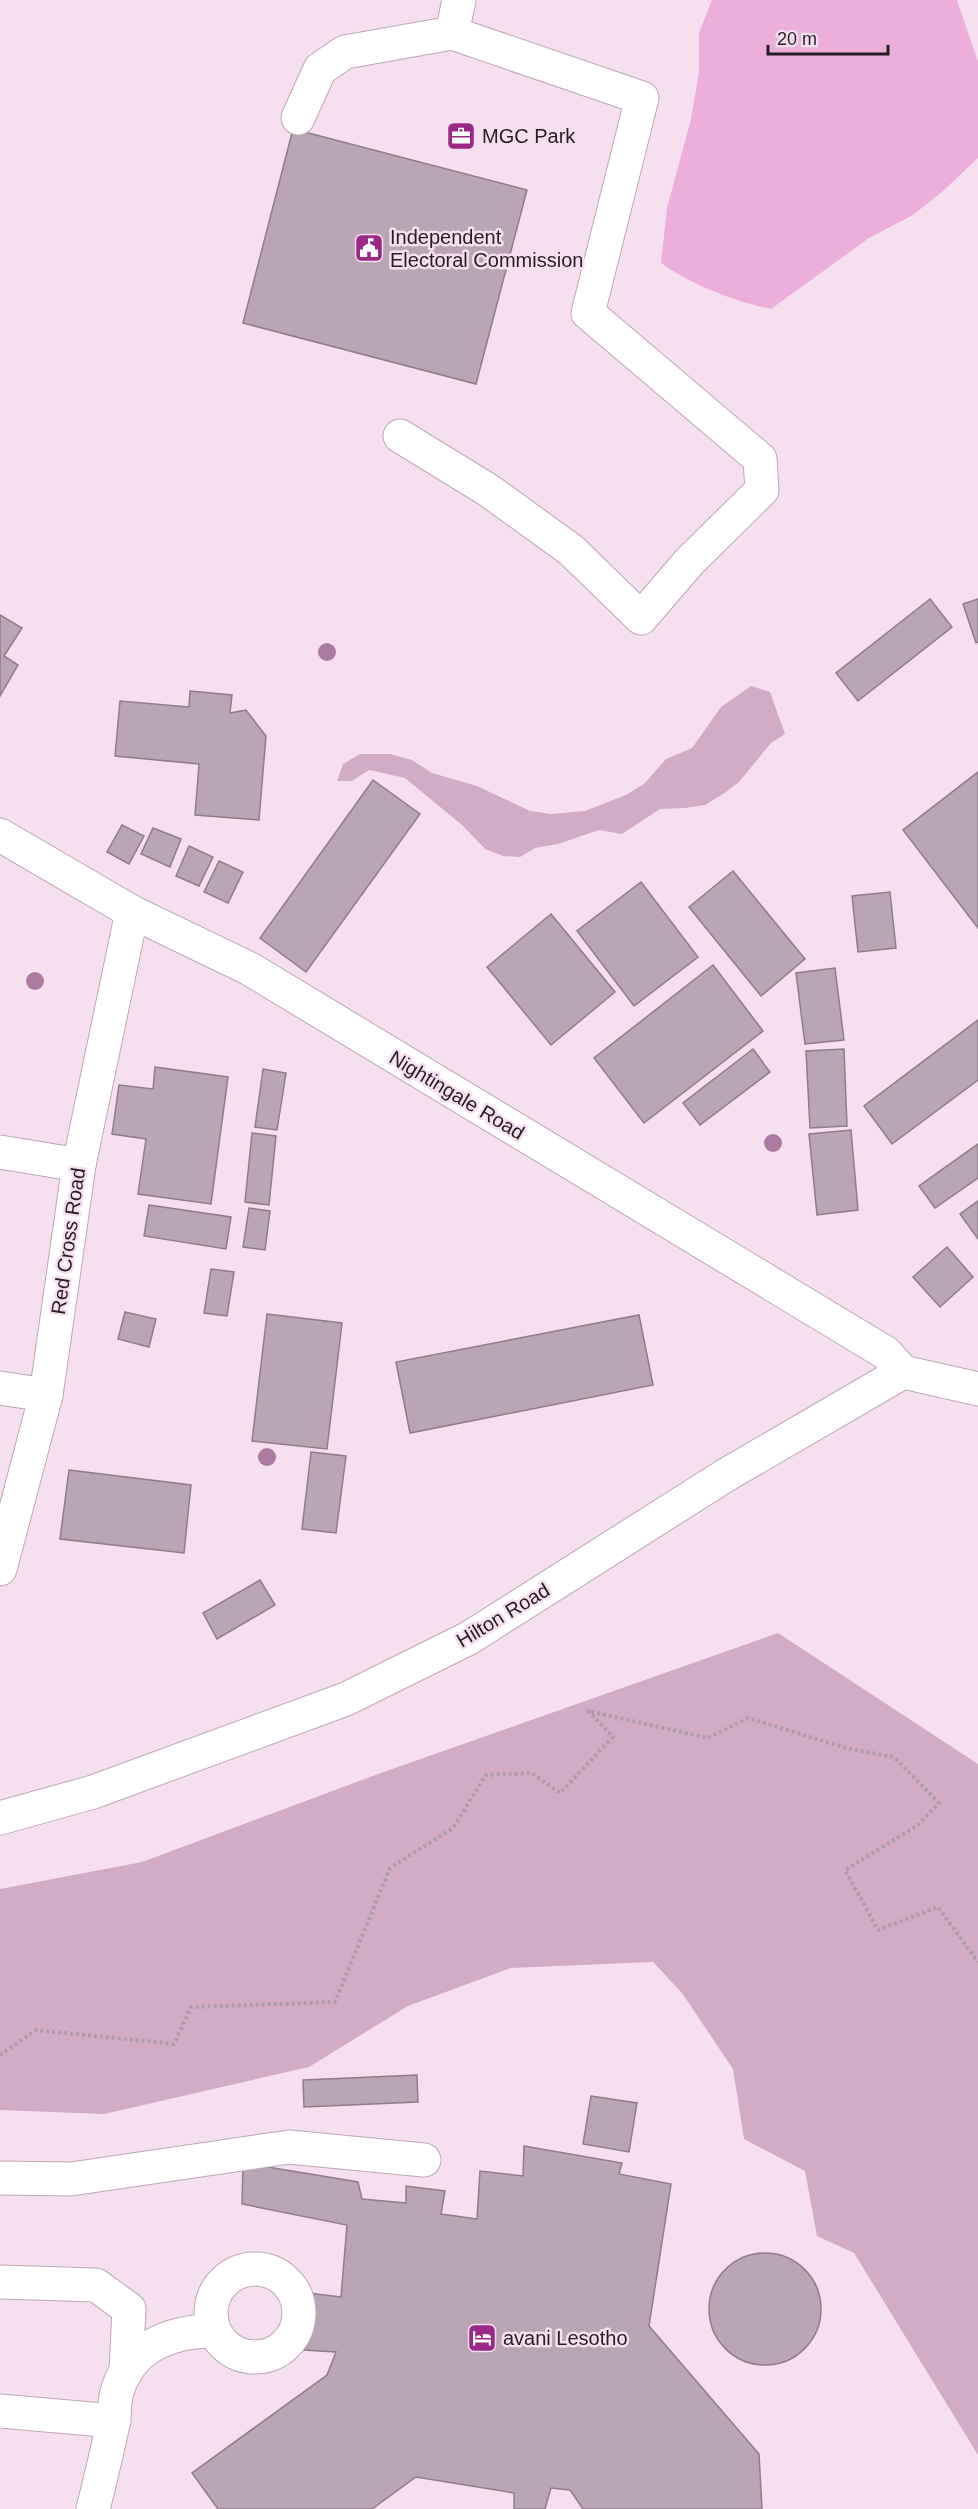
<svg xmlns="http://www.w3.org/2000/svg" width="978" height="2509" font-family="Arial,sans-serif">
<style>
.green{fill:#d2abc7}
.water{fill:#ecaedb}
.building{fill:#b9a5b3;stroke:#907c8a;stroke-width:1.5}
.lines{fill:none;stroke-linecap:round;stroke-linejoin:round}
.minor-casing{stroke:#bda8b7;stroke-width:35}
.path{stroke:#ae9da9;stroke-width:4;stroke-dasharray:3 3;stroke-linecap:butt}
.minor{stroke:#fff;stroke-width:33}
.tree{fill:#ac7ba1}
.labels{text-anchor:middle;dominant-baseline:central;stroke-width:5;stroke-linejoin:round;paint-order:stroke}
.poi-label{font-size:20px;fill:#261e24;stroke:#f6e0ef;text-anchor:start}
.street-label{font-size:20px;fill:#261e24;stroke:#f6e0ef}
</style>
<rect width="100%" height="100%" fill="#f6e0ef"/>
<!-- green -->
<g class="green">
<polygon points="751,686 770,692 785,734 771,743 739,782 726,792 705,805 685,808 660,809 622,834 599,830 558,844 535,848 520,857 503,856 485,849 462,825 405,778 369,770 352,781 337,781 343,764 360,754 390,754 412,760 432,773 477,786 530,811 551,814 585,811 626,795 644,784 666,759 692,748 721,707"/>
<polygon points="778,1633 978,1764 978,2455 854,2253 817,2236 805,2171 744,2139 733,2069 682,1993 653,1962 511,1968 408,2006 309,2067 104,2114 0,2110 0,1889 142,1862 378,1774"/>
</g>
<!-- water -->
<path class="water" d="M712 0H957L978 62V158L943 191 913 215 869 238 771 309C736 302 690 284 661 263L667 208 691 119 699 72V33Z"/>
<!-- building -->
<g class="building">
<polygon points="293,129 527,190 476,384 243,323"/>
<polygon points="930,599 952,627 858,701 836,673"/>
<polygon points="978,599 978,642 976,643 963,604"/>
<polygon points="0,615 22,628 4,656 18,665 0,696"/>
<polygon points="190,691 232,695 230,713 246,710 266,736 259,820 195,815 199,764 115,756 120,701 189,707"/>
<polygon points="978,772 978,928 903,830"/>
<polygon points="373,780 420,814 306,972 260,938"/>
<polygon points="122,825 144,836 129,864 107,852"/>
<polygon points="153,828 181,839 170,867 141,854"/>
<polygon points="189,846 213,857 199,886 176,876"/>
<polygon points="219,861 243,872 228,903 204,892"/>
<polygon points="733,871 805,959 761,996 689,907"/>
<polygon points="641,882 698,957 634,1006 577,931"/>
<polygon points="890,892 896,948 858,952 852,896"/>
<polygon points="551,914 615,992 551,1045 487,967"/>
<polygon points="713,965 763,1031 644,1123 594,1058"/>
<polygon points="835,968 844,1040 805,1044 796,973"/>
<polygon points="978,1020 978,1080 892,1144 864,1106"/>
<polygon points="753,1049 770,1072 700,1125 683,1103"/>
<polygon points="844,1049 847,1126 810,1128 806,1051"/>
<polygon points="155,1067 228,1077 211,1204 138,1194 146,1139 112,1134 119,1085 153,1089"/>
<polygon points="263,1069 286,1073 277,1130 255,1127"/>
<polygon points="851,1130 858,1210 817,1215 809,1134"/>
<polygon points="252,1133 276,1136 269,1205 245,1202"/>
<polygon points="978,1144 978,1178 935,1208 919,1186"/>
<polygon points="978,1201 978,1239 960,1214"/>
<polygon points="149,1205 231,1217 226,1249 144,1236"/>
<polygon points="249,1208 270,1211 265,1250 243,1247"/>
<polygon points="947,1247 973,1277 940,1307 913,1277"/>
<polygon points="211,1269 234,1272 227,1316 204,1313"/>
<polygon points="125,1312 156,1319 149,1347 118,1339"/>
<polygon points="267,1314 342,1323 327,1449 252,1441"/>
<polygon points="639,1315 653,1385 410,1433 396,1362"/>
<polygon points="311,1452 346,1456 336,1533 302,1529"/>
<polygon points="69,1470 191,1485 184,1553 60,1539"/>
<polygon points="260,1580 275,1605 217,1639 203,1613"/>
<polygon points="417,2075 418,2102 304,2107 303,2080"/>
<polygon points="591,2096 637,2103 629,2152 583,2144"/>
<polygon points="524,2146 622,2163 619,2174 671,2184 649,2326 759,2454 762,2509 583,2509 570,2490 551,2488 545,2509 514,2509 514,2493 416,2477 372,2509 218,2509 192,2473 327,2375 336,2352 304,2350 309,2293 341,2297 347,2225 242,2204 243,2163 358,2182 362,2199 406,2203 406,2186 445,2191 441,2214 477,2219 480,2171 523,2176"/>
<circle cx="765" cy="2309" r="56"/>
</g>
<g class="lines">
<!-- minor casing -->
<g class="minor-casing">
<g id="minor">
<polyline points="298,118 320,69 345,52 452,33"/>
<polyline points="400,436 488,490 571,550 641,618 689,562 762,490 760,459 588,313 642,98 452,33 459,0"/>
<polyline points="0,835 132,912 250,969 886,1353 903,1372"/>
<polyline points="0,1152 79,1165"/>
<polyline points="0,1388 46,1395"/>
<polyline points="0,1569 46,1395 79,1165 132,912"/>
<polyline points="0,1818 93,1792 346,1699 469,1638 726,1475 903,1372 978,1389"/>
<polyline points="0,2178 71,2179 289,2147 424,2160"/>
<circle cx="255" cy="2313" r="44"/>
<polyline points="0,2282 96,2285 129,2309 126,2372"/>
<polyline points="0,2411 114,2421"/>
<path d="M93 2509C100 2481 107 2452 113 2424 115 2415 114 2405 116 2396 127 2348 169 2331 214 2331"/>
</g>
</g>
<!-- path -->
<polyline class="path" points="0,2055 36,2030 174,2044 191,2007 335,2002 390,1868 453,1828 486,1775 531,1773 560,1793 613,1737 588,1711 708,1738 748,1718 846,1748 894,1757 939,1803 918,1825 845,1870 878,1930 938,1907 978,1962"/>
<!-- minor -->
<use href="#minor" class="minor"/>
</g>
<!-- trees -->
<g class="tree">
<circle cx="327" cy="652" r="9"/>
<circle cx="35" cy="981" r="9"/>
<circle cx="773" cy="1143" r="9"/>
<circle cx="267" cy="1457" r="9"/>
</g>
<!-- icons -->
<defs>
<g id="office-square" transform="scale(1.5)"><rect x="-9" y="-9" width="18" height="18" rx="4" fill="#9a2885" stroke="#f6e0ef"/><path d="M-6-3h4V-5.5h4V-3h4V5H-6ZM-1-4.5V-3h2v-1.5ZM-6 0V1H6V0Z" fill="#fff"/></g>
<g id="civic-square" transform="scale(1.5)"><rect x="-9" y="-9" width="18" height="18" rx="4" fill="#9a2885" stroke="#f6e0ef"/><path d="M-.6-6.5H3V-4.5H.6V-3L4-1V1h2V6H-6V1h2V-1L-.6-3ZM-1.2 2.5V6h2.4V2.5Z" fill="#fff"/></g>
<g id="hotel-square" transform="scale(1.5)"><rect x="-9" y="-9" width="18" height="18" rx="4" fill="#9a2885" stroke="#f6e0ef"/><path d="M-6-4.5h1.5V1H6V5H4.5V3h-9V5H-6ZM-4 0a1.8 1.8 0 1 1 3.6 0ZM.5 0V-2.5h3Q6-2.5 6 0Z" fill="#fff"/></g>
</defs>
<g fill-rule="evenodd">
<use href="#office-square" x="461" y="136"/>
<use href="#civic-square" x="369" y="248"/>
<use href="#hotel-square" x="482" y="2338"/>
</g>
<g class="labels">
<!-- poi labels -->
<g class="poi-label">
<text x="482" y="136">MGC Park</text>
<text x="390" y="237">Independent<tspan x="390" dy="23">Electoral Commission</tspan></text>
<text x="503" y="2338">avani Lesotho</text>
</g>
<!-- street labels -->
<g class="street-label">
<text transform="translate(457 1095) rotate(31)">Nightingale Road</text>
<text transform="translate(68 1241) rotate(-82)">Red Cross Road</text>
<text transform="translate(503 1615) rotate(-31)">Hilton Road</text>
</g>
</g>
<!-- scale -->
<path d="M768 45v9h120v-9" fill="none" stroke="#261e24" stroke-width="3"/>
<text x="777" y="45" font-size="18" fill="#261e24" stroke="#f6e0ef" stroke-width="4.5" paint-order="stroke">20 m</text>
</svg>
